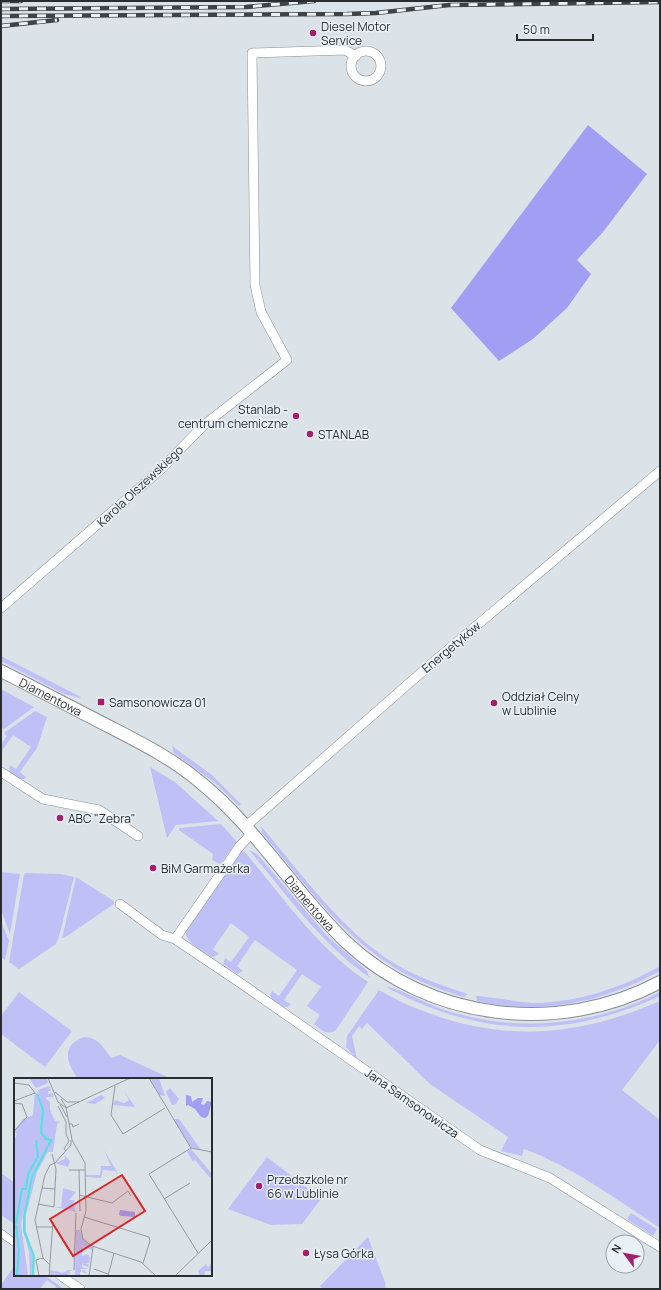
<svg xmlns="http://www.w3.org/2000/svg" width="661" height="1290" font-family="Manrope,sans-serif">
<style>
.green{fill:#bfc1f6}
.forest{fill:#a09ff3}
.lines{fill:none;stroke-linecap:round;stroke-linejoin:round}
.pedestrian-casing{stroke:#898f94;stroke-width:8}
.minor-casing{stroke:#898f94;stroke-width:10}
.tertiary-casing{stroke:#898f94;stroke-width:14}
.pedestrian{stroke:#fff;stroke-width:7}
.minor{stroke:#fff;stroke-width:9}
.tertiary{stroke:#fff;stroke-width:12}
.rail-casing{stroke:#3f4345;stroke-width:4.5}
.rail{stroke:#e9f0f6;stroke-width:3;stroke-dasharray:9;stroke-linecap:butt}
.poi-dot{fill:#a31e6b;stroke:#e9f0f6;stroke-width:1.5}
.labels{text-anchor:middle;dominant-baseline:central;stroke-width:3;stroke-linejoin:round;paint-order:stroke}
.poi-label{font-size:12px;fill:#2a2d2f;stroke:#e9f0f6;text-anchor:start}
.street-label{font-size:12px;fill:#2a2d2f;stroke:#e9f0f6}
.inset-river{fill:none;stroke:#52e3e1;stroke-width:2}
.inset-road{fill:none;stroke:#959a9e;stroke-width:1}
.view{fill:#d62828;fill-opacity:0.15;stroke:#d62828;stroke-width:2}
.inset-edge{fill:none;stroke:#2a2d2f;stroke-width:2}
</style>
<rect width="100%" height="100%" fill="#dce3e8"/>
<!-- green -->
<g class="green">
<polygon points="1,656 81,697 80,698 64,694 1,661"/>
<polygon points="1,689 34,707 4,729 1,728"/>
<polygon points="35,711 47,717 37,748 20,772 26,777 24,779 18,779 9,772 10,765 16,769 31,747 13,735 1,752 1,744 7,736 4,733"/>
<polygon points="172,746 212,775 241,804 239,806 215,783 174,753"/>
<polygon points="150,767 175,782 218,821 176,825 167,838"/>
<polygon points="221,824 237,842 220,864 212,860 213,854 179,830 179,828"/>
<path d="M261 826C301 873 343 933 397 965 419 978 444 986 468 994L464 997 460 996C434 987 408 978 386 962 336 929 300 878 262 833Z"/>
<path d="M249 850 257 854 327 936 367 971 369 977C321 944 286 894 249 850Z"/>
<path d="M244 851C282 896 318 949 368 982L336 1030C327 1036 321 1030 314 1024L320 1015 307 1006 321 987 302 974 284 1000 291 1004 287 1007H284L272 999 270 995 272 991 279 996 297 970 255 940 237 966 243 971 237 974 223 964 225 958 231 962 249 937 231 923 213 949 219 954 216 956 212 957C201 949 183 943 186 928L241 852Z"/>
<polygon points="1,872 20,874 10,934 1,910"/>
<polygon points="26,873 61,874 74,877 59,937 56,944 19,969 9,962 24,874"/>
<polygon points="76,877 114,901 114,904 64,938 62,938"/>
<polygon points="1,921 9,941 5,960 1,957"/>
<path d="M660 966V971C604 1002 540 1016 477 1001L476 996C479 995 524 1003 534 1003 578 1002 622 988 660 966Z"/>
<path d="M386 987C394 986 430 1005 442 1009 515 1033 591 1027 660 992V996C564 1040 478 1037 386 987Z"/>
<path d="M379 990C392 997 404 1004 418 1009 502 1043 578 1037 660 1001V1040L622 1090 660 1120V1228C616 1199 573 1167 524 1149L522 1156 501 1151 508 1137 430 1084 367 1023 362 1029 359 1026 352 1036 357 1059 346 1047 347 1036Z"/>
<polygon points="19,992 72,1031 45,1067 1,1034 1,1016"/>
<path d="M84 1037C98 1037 104 1048 111 1058L120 1055 172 1079H78C67 1063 60 1046 84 1037Z"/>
<polygon points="267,1157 321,1199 302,1224 271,1225 228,1209"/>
<polygon points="1,1173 15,1183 15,1220 13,1223 1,1215"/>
<polygon points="631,1213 657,1229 653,1236 627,1219"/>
<polygon points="368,1237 385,1282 386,1289 323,1289 320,1286"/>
<polygon points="15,1265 15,1275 44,1275 64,1289 54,1289 56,1287 47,1280 40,1289 1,1289 1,1285"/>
</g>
<!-- forest -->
<polygon class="forest" points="588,125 647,174 603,232 577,260 591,274 567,308 533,339 499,361 451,308"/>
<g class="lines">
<!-- pedestrian casing -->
<g class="pedestrian-casing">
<polyline id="pedestrian" points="1,1233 15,1243"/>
</g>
<!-- minor casing -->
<g class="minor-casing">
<g id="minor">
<circle cx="366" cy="66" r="15"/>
<polyline points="1,608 159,471 204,425 287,360 261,312 255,285 252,53 345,50 356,56"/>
<polyline points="1,772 43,799 99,810 138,836"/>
<polyline points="245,827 431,664 660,471"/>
<polyline points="120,904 162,935 175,939 239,982 480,1150 550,1178 660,1247"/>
<polyline points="175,939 239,847 251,834"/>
<polyline points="60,1275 80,1289"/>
</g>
</g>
<!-- tertiary casing -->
<g class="tertiary-casing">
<g id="tertiary">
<path id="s1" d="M1 671C37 689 73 708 110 727 141 743 173 759 200 782 256 827 294 892 346 942 430 1021 559 1036 660 982"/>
</g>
</g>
<!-- pedestrian -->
<use href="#pedestrian" class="pedestrian"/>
<!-- minor -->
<use href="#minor" class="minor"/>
<!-- tertiary -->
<use href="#tertiary" class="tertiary"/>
<!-- rail casing -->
<g class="rail-casing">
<g id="rail">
<polyline points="1,1 21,1"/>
<polyline points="1,9 246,7 314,1"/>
<polyline points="1,16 347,14 376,13 449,5 660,2"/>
<polyline points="1,26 57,20"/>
</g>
</g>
<!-- rail -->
<use href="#rail" class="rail"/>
</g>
<!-- markers -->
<g class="poi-dot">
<circle cx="313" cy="33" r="4"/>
<circle cx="296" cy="416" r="4"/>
<circle cx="310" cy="434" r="4"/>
<rect x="97" y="698" width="8" height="8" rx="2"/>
<circle cx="494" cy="703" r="4"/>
<circle cx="60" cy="818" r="4"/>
<circle cx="153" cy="868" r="4"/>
<circle cx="259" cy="1186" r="4"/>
<circle cx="306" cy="1253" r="4"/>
</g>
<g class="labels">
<!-- poi labels -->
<g class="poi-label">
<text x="321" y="26">Diesel Motor<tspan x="321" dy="14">Service</tspan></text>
<text x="288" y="409" text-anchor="end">Stanlab -<tspan x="288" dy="14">centrum chemiczne</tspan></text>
<text x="318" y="434">STANLAB</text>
<text x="502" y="696">Oddział Celny<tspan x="502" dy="14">w Lublinie</tspan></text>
<text x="109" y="702">Samsonowicza 01</text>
<text x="68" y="818">ABC "Zebra"</text>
<text x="161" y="868">BiM Garmażerka</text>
<text x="267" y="1179">Przedszkole nr<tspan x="267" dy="14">66 w Lublinie</tspan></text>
<text x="314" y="1253">Łysa Górka</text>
</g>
<!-- street labels -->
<g class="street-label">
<text transform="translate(140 486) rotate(-43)">Karola Olszewskiego</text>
<text transform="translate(451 647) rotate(-40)">Energetyków</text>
<text stroke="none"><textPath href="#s1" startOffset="56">Diamentowa</textPath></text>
<text stroke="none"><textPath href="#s1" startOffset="392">Diamentowa</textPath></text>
<text transform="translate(412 1103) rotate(35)">Jana Samsonowicza</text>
</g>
</g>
<!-- overview -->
<g transform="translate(14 1078)">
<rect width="198" height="198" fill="#dce3e8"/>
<path d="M15 0H33L34 5 22 10ZM136 0H145L151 18 145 17ZM35 8 37 13H34V16L39 15 40 19H32V21L36 24V32L41 43 46 44 43 46 39 74H34L23 94 12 137V153L21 181 19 188 20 198H16L15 174 9 151 10 133 7 146 14 198H0V63L3 56 0 53 8 42 19 37 21 13 24 18 23 13 25 15 24 12ZM156 10 165 21 162 26 158 27 152 14ZM110 13 121 29 99 27 101 22 110 25 115 22ZM87 17 91 20 81 26 72 25ZM159 41H165L187 72 177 69ZM177 71 198 96 196 100 181 82 179 84 173 73ZM90 72 105 97 101 93 89 92 87 100 71 99 73 94 72 97H86L87 88H97ZM50 77 56 83 54 89 41 85 51 81ZM49 110 62 114 55 122H61L59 126 62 134 41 129H47ZM62 152H66L70 162 79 169 78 172 69 169 68 178 74 176 76 180 75 185H69L75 186 74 189 69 187 68 184V189L74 191H67V194L70 192 73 195 66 194V198H61ZM198 185V193H191L190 198H186L184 193 192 186 194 189ZM36 192 49 195 54 192H59L56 193 55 198 54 193V198H41L40 194V198H36Z" fill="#bfc1f6"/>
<path d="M172 17 177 18 178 24 184 20H189L187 26 190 27 193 23 198 24 194 38 191 40 187 39 181 31 174 27 172 28ZM106 132 121 134V139L107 138 105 137Z" fill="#a09ff3"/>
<path class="inset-river" d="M22 62 24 80M12 110 14 96 23 80M2 146 8 111H13M2 147 5 171 3 198M19 198 20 178 10 153V139L18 99 37 62 32 61 27 55 29 32 23 16"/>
<path class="inset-road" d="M34 0 44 24 52 30 116 0M135 0 177 70M0 5 15 7 21 15 0 23M101 8 97 37 109 56 151 30M41 14 53 24H65M47 21 52 29 58 62 71 85 72 133 67 151 69 161 78 168 127 184 142 198M0 25 8 26 13 39 0 53M46 26 53 39M44 28 52 44V56L55 63 50 71 52 73M55 46H58L59 49 65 46M177 70 198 74M41 85 57 67V62M55 92H71M65 92 66 133M135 96 184 175M135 96 177 70M28 110 41 111M65 117 98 125 114 113 117 118M150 121 176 105M24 126 40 129 42 91 38 76M70 139 135 159 136 163 129 185M22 149H39M36 187 29 180 21 142 31 97 36 87 41 85M80 191 94 196M60 192 62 135M25 198 22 182 29 180M35 198 39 144M75 198 79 169M94 198 100 175M161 198 198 162"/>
<path class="view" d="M108 97 131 133 59 178 36 141Z"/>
<rect width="198" height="198" class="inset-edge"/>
</g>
<!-- border -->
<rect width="661" height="1290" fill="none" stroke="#2a2d2f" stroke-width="4"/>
<!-- north arrow -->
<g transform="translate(625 1254) rotate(302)"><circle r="19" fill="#e9f0f6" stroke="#9da2a6"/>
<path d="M0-3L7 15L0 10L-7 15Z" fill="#a31e6b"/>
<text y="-6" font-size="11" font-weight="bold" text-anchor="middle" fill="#2a2d2f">N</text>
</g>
<!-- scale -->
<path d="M517 34v6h76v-6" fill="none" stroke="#2a2d2f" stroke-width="2"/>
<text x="523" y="34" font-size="12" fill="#2a2d2f" stroke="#e9f0f6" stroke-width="3" paint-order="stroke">50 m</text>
</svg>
